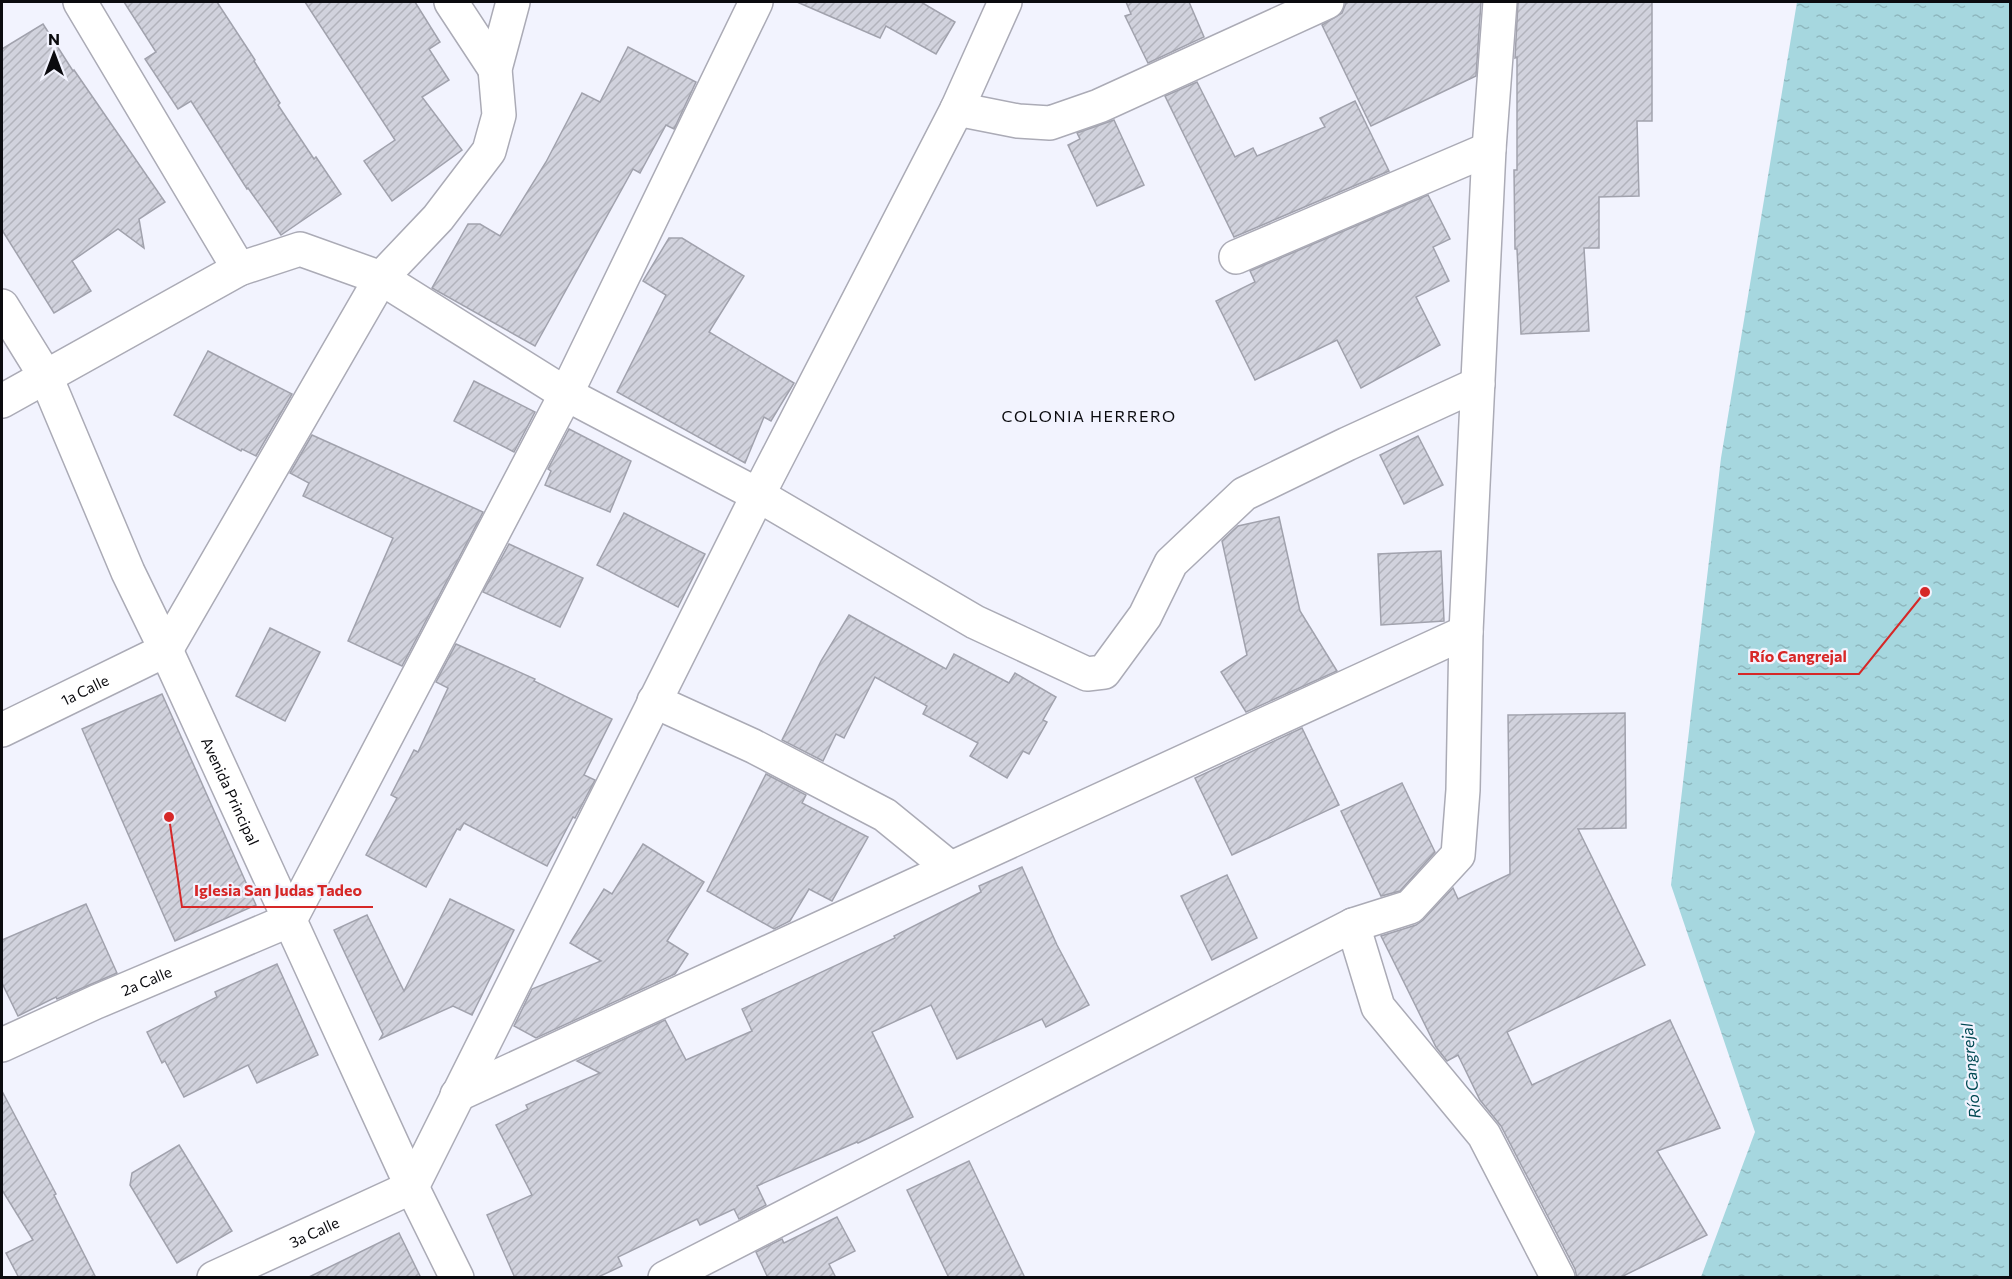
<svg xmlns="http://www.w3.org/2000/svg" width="2012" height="1279" font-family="Commissioner,sans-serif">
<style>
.water{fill:url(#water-ripples)}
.building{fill:url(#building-hatch);stroke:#a1a2ad;stroke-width:1.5}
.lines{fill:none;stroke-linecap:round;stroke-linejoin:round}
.minor-casing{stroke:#ababb6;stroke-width:36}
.minor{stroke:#fff;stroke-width:33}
.labels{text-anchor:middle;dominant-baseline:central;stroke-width:4.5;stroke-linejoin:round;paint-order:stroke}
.street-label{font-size:15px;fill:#0b0b0f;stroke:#f2f3fe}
.neighbourhood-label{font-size:16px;letter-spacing:1.5px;fill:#0b0b0f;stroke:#f2f3fe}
.water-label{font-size:16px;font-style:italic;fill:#004953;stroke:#f2f3fe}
.leader{fill:none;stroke:#d62828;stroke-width:2}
.callout-dot{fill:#d62828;stroke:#f2f3fe;stroke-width:2}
.callout-label{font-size:16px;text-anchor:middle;font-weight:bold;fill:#d62828;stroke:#f2f3fe;stroke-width:4.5;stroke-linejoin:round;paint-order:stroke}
</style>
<defs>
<pattern id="water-ripples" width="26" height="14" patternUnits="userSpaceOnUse" patternTransform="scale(1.5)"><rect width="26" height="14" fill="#a6d7df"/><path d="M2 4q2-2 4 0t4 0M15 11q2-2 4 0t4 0" fill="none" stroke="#8eb7be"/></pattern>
<pattern id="building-hatch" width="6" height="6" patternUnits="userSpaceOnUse" patternTransform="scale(1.5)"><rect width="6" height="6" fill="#d1d2dd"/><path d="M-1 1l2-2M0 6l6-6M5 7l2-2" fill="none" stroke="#b2b3bc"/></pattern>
</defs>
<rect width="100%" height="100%" fill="#f2f3fe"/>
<!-- water -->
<polygon class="water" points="1797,2 2010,2 2010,1277 1701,1277 1755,1132 1671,885 1721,458"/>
<!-- building -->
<g class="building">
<polygon points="124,2 217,2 255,60 254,61 280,103 278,105 314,159 316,157 341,194 281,235 248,188 247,189 191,101 178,109 145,59 156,52"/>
<polygon points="305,2 415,2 440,42 429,49 449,80 422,97 462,150 392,201 364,161 395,140"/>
<polygon points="797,2 921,2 955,22 936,54 886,26 880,38"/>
<polygon points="1126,2 1189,2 1204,37 1148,63 1125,16 1131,14"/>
<polygon points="1349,2 1481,2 1476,76 1371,126 1322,25 1342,13 1346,3"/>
<polygon points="1518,2 1652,2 1652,121 1637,121 1639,196 1599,197 1599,248 1584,248 1589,331 1521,334 1517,249 1515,249 1514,170 1517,170 1517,57 1515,58"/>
<polygon points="43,24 73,71 74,70 165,202 139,219 144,248 118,229 72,261 91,291 54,313 2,230 2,49"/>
<polygon points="628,47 696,82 674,129 666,125 640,173 633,169 535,346 432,288 468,224 480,224 500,236 546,162 582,93 600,102"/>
<polygon points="1197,82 1235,157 1253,148 1257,156 1325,127 1320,118 1355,101 1389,171 1234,237 1165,96"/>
<polygon points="1114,120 1144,185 1097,206 1068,145 1080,139 1077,133"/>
<polygon points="1428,195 1450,239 1433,247 1449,281 1416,297 1440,345 1361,388 1337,340 1255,380 1216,301 1255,282 1250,271"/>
<polygon points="669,238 682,238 744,276 709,332 794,383 771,421 764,417 745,463 617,392 666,295 643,281"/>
<polygon points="208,351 292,394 256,456 242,449 241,451 174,415"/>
<polygon points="474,381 535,412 514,452 454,421"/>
<polygon points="569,429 631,461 610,512 545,485 551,471 548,469"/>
<polygon points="312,435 483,512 402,666 348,641 393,538 303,496 309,483 290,473"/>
<polygon points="1418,436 1443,485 1404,504 1380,455"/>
<polygon points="624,513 705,554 678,607 597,565"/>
<polygon points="1279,517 1300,611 1337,671 1246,712 1221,672 1247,655 1222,541 1238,526"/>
<polygon points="509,544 583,578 560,627 483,592"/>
<polygon points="1441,551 1444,621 1381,625 1378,554"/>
<polygon points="849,615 946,669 954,654 1009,683 1015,673 1056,697 1043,720 1047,722 1029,754 1023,751 1007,778 970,756 978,743 923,714 927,706 875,677 844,738 836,734 823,761 782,740 821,661"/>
<polygon points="270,628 320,652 285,721 236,696"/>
<polygon points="456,644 535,679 534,681 612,719 584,775 595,780 575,818 573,817 547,866 464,823 460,830 457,829 426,887 366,855 397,798 391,795 414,750 418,752 448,688 436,682"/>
<polygon points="162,694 256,905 175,941 82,729"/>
<polygon points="1625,713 1626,828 1578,829 1645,965 1507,1032 1532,1085 1670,1020 1720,1128 1657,1151 1707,1235 1619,1278 1577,1278 1575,1269 1501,1126 1480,1100 1458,1055 1447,1061 1436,1047 1381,936 1416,925 1423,920 1453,888 1458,899 1510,874 1508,715"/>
<polygon points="1302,728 1339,805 1232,855 1195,778"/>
<polygon points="766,774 806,795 802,803 868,837 832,901 809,889 790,921 774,929 707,891"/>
<polygon points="1402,783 1435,852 1400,891 1381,896 1341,811"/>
<polygon points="643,844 704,882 667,941 688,954 675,974 536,1038 514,1026 532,989 601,961 570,943 604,889 612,894"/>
<polygon points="1022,867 1057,945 1089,1005 1046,1027 1042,1019 957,1059 931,1005 872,1032 913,1117 858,1143 857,1142 757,1186 766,1205 739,1219 734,1209 700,1225 697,1219 618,1257 622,1266 596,1278 515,1278 487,1215 532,1195 496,1125 528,1109 526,1105 600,1073 577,1061 665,1020 686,1060 752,1031 742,1009 895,938 894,936 981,892 979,886"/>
<polygon points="1227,875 1257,938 1212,960 1181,896"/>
<polygon points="450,899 514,930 472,1015 453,1006 380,1039 383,1034 334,930 367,915 404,991"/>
<polygon points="86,904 117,973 57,999 56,997 18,1016 2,983 2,940"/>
<polygon points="277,964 318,1055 257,1083 248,1065 184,1097 165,1061 162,1063 147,1032 217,997 215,992"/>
<polygon points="2,1091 56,1194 54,1195 96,1278 19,1278 6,1253 33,1240 2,1190"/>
<polygon points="179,1145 232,1231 177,1263 130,1185 132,1173"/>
<polygon points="969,1161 1025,1278 949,1278 907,1190"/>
<polygon points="837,1217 855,1251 829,1264 836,1278 768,1278 756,1252 782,1239 784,1243"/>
<polygon points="399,1233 421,1278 307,1278"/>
</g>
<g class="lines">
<!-- minor casing -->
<g class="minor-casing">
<g id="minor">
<polyline points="80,2 239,269"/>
<polyline points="451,2 495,69"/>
<polyline points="957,109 1018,121 1050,123 1099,106 1327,2"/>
<polyline points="1236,257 1489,149"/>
<path id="s1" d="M2 306 46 377 128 572 166 650 412 1187 457 1278"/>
<polyline points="2,401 239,269 300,249 381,278 566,394 758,495 975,622 1087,674 1104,672 1145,616 1171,563 1244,494 1347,444 1478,384"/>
<polyline points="166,650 381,278 438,218 489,151 499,115 495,69 513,2"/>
<polyline points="654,701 753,746 885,815 950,868"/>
<path id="s2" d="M2 730 166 650"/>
<polyline points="1353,925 1378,1007 1484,1135 1558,1278"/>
<path id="s3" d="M2 1045 96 1002 290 920 566 394 756 2"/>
<polyline points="457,1095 1466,632"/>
<path id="s4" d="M214 1278 412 1187 758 495 957 109 1005 2"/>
<polyline points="665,1278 1353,925 1410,907 1458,855 1463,790 1466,632 1489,149 1500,2"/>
</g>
</g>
<!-- minor -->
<use href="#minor" class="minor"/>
</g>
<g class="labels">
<!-- street labels -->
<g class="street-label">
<text stroke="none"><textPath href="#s2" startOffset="92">1a Calle</textPath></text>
<text stroke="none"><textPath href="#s1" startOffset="537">Avenida Principal</textPath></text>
<text stroke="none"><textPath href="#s3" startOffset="158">2a Calle</textPath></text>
<text stroke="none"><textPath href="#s4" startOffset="110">3a Calle</textPath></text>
</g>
<!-- neighbourhood labels -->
<g class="neighbourhood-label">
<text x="1089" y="415">COLONIA HERRERO</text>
</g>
<!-- water labels -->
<g class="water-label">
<text transform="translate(1970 1071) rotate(-95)">Río Cangrejal</text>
</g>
</g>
<!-- callouts -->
<path class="leader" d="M1925 592L1859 674H1738M169 817L182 907H373"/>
<g class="callout-dot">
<circle cx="1925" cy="592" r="6"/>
<circle cx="169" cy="817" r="6"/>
</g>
<g class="callout-label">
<text x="1798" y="662">Río Cangrejal</text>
<text x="278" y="896">Iglesia San Judas Tadeo</text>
</g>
<!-- border -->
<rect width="2012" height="1279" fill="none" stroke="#0b0b0f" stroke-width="6"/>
<!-- north arrow -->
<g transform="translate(54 54)" stroke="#f2f3fe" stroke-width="4.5" paint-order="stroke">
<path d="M0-4.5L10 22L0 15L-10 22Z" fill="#0b0b0f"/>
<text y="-9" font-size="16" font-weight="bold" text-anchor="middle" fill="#0b0b0f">N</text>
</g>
</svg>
